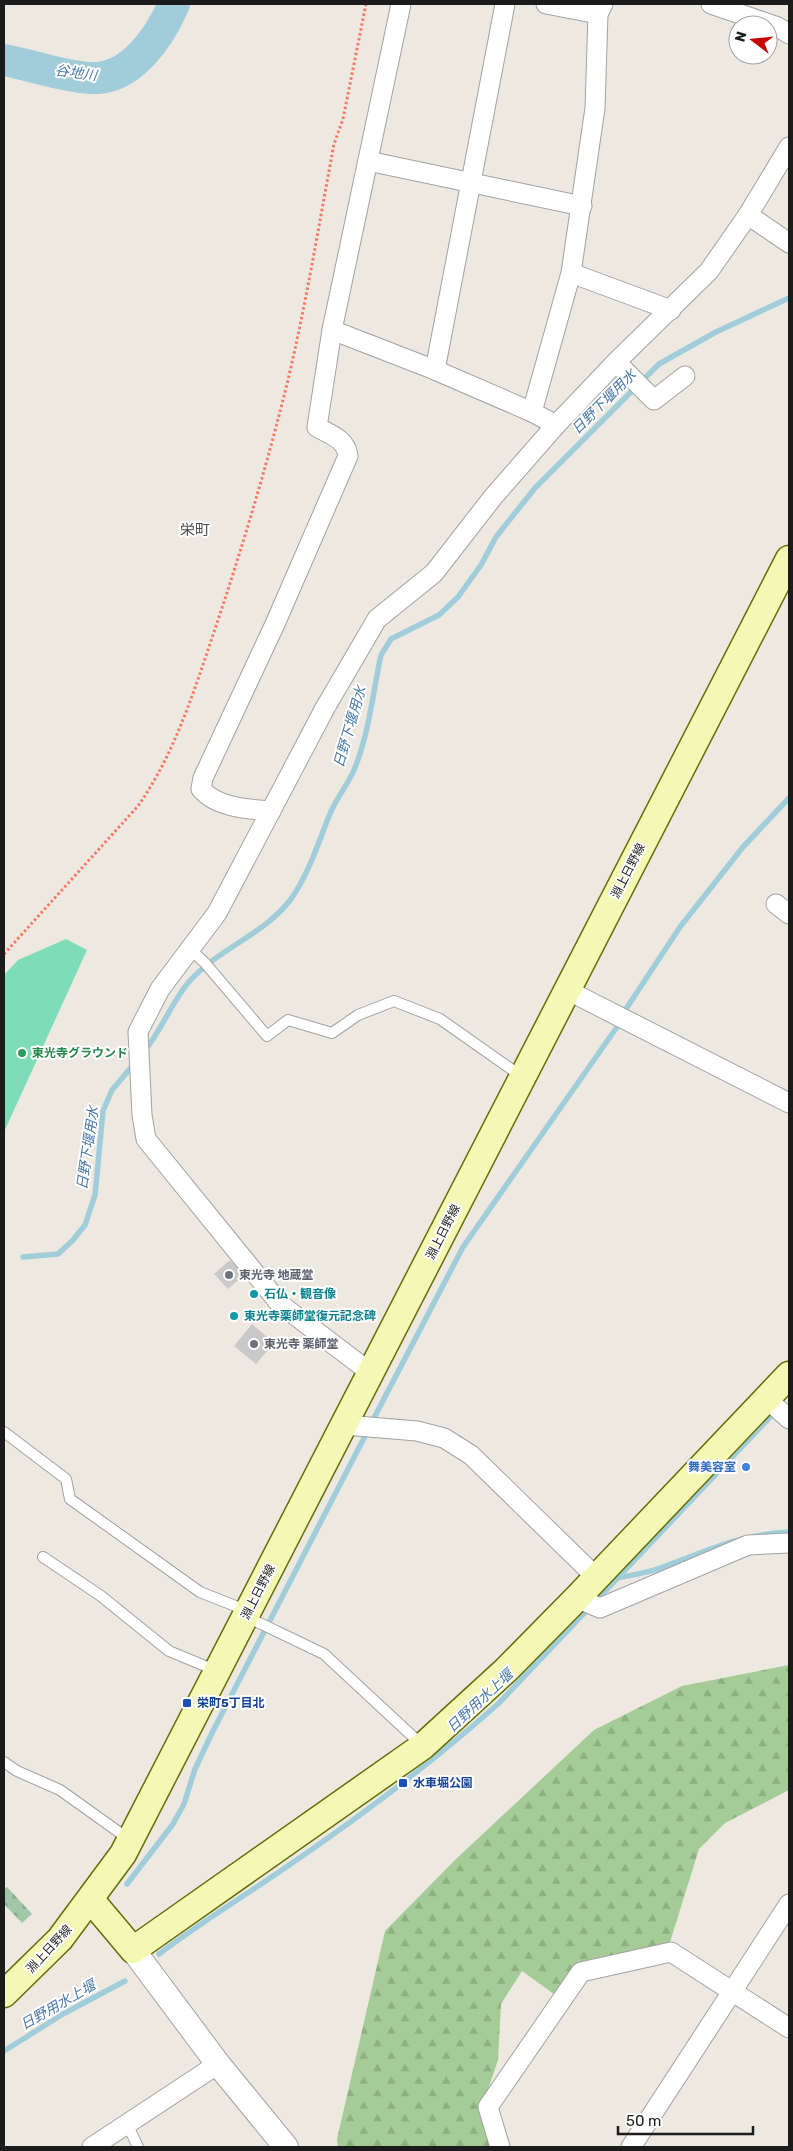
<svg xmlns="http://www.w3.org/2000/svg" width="793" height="2151" font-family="Rubik,'Noto Sans JP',sans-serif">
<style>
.religious{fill:#c9c9c9}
.forest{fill:url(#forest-firs)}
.cemetery{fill:url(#cemetery-stones)}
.pitch{fill:#7fdcb9}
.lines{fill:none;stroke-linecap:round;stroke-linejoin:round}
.stream{stroke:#a1cddb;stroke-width:5.5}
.river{stroke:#a1cddb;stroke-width:32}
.service-casing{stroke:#a2a2a2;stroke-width:12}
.minor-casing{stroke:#a2a2a2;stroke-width:21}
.tertiary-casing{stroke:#a2a2a2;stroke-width:26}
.secondary-casing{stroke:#626f06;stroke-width:29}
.path{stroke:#f87867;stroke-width:3;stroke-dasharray:2.5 2.5;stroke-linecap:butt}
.service{stroke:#fff;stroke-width:10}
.minor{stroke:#fff;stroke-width:19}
.tertiary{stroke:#fff;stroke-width:24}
.secondary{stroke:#f4f8b4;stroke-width:26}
.leisure-dot{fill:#2e9e5b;stroke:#fff;stroke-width:2}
.worship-dot{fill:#6b7280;stroke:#fff;stroke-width:2}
.culture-dot{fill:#0f9aa8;stroke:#fff;stroke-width:2}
.shop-dot{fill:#3f7fe0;stroke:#fff;stroke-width:2}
.transit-dot{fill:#1a4fb4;stroke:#fff;stroke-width:2}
.labels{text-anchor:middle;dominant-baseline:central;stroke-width:4;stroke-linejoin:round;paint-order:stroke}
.street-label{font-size:12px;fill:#1b1b1b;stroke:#fff}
.leisure-label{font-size:12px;font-weight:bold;fill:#27864d;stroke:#fff;text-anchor:start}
.worship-label{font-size:12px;font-weight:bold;fill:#5b616d;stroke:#fff;text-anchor:start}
.culture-label{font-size:12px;font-weight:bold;fill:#0d838f;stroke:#fff;text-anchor:start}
.shop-label{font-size:12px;font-weight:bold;fill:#366cbe;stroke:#fff;text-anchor:end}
.transit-label{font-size:12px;font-weight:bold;fill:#164399;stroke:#fff;text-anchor:start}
.water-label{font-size:14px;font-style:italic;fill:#4a78a9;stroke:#fff}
.quarter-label{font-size:15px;fill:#4e4e4e;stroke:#fff}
</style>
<defs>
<pattern id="forest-firs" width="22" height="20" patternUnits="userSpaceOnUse" patternTransform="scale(1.25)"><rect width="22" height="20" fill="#a5cc96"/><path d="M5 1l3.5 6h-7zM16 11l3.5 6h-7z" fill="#8daf81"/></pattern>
<pattern id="cemetery-stones" width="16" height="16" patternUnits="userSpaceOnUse" patternTransform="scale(1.25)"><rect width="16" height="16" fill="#a2c6a8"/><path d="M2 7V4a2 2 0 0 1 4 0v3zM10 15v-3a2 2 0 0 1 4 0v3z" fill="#8baa90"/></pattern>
</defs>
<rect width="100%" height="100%" fill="#ede9e1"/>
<!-- religious -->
<g class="religious">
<polygon points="230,1260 244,1275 228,1289 214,1274"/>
<polygon points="252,1324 274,1343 256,1364 234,1346"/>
</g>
<!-- forest -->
<polygon class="forest" points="789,1665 789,1790 725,1823 699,1849 670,1942 578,1969 558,1997 522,1971 501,2004 498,2060 483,2104 495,2147 338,2147 337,2139 385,1931 456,1859 594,1730 682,1686"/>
<!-- cemetery -->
<polygon class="cemetery" points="7,1887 32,1914 22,1923 4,1904 4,1890"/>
<!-- pitch -->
<polygon class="pitch" points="66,939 87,950 4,1132 4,975 18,960"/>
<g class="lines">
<!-- stream -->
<g class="stream">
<polyline points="624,1012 680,927 743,847 789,798"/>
<path d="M143 1053C161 1031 172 1002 188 983 217 949 264 935 291 899 308 875 318 844 329 816 335 800 347 786 354 770 369 734 373 692 381 655L391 639 439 615 458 597 481 565 496 537 535 488 659 364 716 332 789 298"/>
<polyline points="23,1257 58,1254 73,1240 85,1225 95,1195 103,1111 112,1090 134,1064"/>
<polyline points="374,1418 463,1247 617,1027"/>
<path d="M617 1578C632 1575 648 1573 663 1567 707 1551 741 1534 789 1532"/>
<polyline points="127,1884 173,1824 184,1804 195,1769 213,1731 365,1436"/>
<path d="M159 1954C199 1924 241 1898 282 1870 357 1819 431 1764 499 1703L773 1414"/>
<polyline points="4,2051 63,2014 125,1981"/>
</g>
<!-- river -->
<path class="river" d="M4 60C31 65 64 77 90 78 131 81 160 36 174 4"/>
<!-- service casing -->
<g class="service-casing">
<g id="service">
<polyline points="190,949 205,963 267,1036 288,1020 332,1033 358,1015 394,1001 440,1019 521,1076"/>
<polyline points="4,1432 66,1479 70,1499 200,1592 248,1611"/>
<polyline points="43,1557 101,1596 169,1651 217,1671"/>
<polyline points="247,1617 324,1654 423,1746"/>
<polyline points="4,1762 17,1771 60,1790 130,1840"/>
<polyline points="128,2126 138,2147"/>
</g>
</g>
<!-- minor casing -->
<g class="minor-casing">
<g id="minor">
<polyline points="505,4 435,370 532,412"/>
<polyline points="546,4 598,14"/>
<polyline points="711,4 778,27 789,34"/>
<polyline points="368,161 582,206"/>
<polyline points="748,215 789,243"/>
<polyline points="571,273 671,310"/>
<polyline points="332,330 435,370"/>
<polyline points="616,362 654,400 685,376"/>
<polyline points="556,425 618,360 709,271 748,215 789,147"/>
<path d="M271 811C248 809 217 808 201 789L203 778 275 624 348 456C346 439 331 435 317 427L332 330 401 4"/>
<polyline points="776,904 789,914"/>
<polyline points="567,990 789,1103"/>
<polyline points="371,1373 280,1304 146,1139 142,1115 138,1032 160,989 217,913 325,708 377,619 434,573 493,497 556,425 532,412 571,273 595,108 598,14 603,4"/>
<polyline points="767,1399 789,1419"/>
<polyline points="345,1425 417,1431 444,1438 471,1455 597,1578"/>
<polyline points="577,1598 600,1608 748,1545 789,1543"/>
<polyline points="92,2147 218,2064"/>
<polyline points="500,2147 488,2107 581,1972 671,1952 789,2028"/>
<polyline points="631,2147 789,1904"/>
</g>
</g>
<!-- tertiary casing -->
<g class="tertiary-casing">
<polyline id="tertiary" points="133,1950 218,2064 286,2147"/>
</g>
<!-- secondary casing -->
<g class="secondary-casing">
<g id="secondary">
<polyline points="91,1900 133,1950 423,1746 506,1670 577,1598 789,1375"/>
<polyline points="4,1994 60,1939 123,1854 789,559"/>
</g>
</g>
<!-- path -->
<path class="path" d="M4 954 138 806C176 752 196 685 217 623 243 545 267 465 287 384 306 305 319 224 334 144L343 119 366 4"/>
<!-- service -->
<use href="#service" class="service"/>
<!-- minor -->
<use href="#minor" class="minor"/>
<!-- tertiary -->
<use href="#tertiary" class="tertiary"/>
<!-- secondary -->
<use href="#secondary" class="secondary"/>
</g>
<!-- markers -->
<circle class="leisure-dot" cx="22" cy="1053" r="5"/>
<g class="worship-dot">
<circle cx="229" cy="1275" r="5"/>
<circle cx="254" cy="1344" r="5"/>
</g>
<g class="culture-dot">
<circle cx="254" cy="1294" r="5"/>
<circle cx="234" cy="1316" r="5"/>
</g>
<circle class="shop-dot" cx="746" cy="1467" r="5"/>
<g class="transit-dot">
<rect x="182" y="1698" width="10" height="10" rx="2.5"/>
<rect x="398" y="1778" width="10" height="10" rx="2.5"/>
</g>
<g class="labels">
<!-- street labels -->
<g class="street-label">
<text transform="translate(628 871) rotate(-63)">淵上日野線</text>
<text transform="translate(443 1232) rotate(-63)">淵上日野線</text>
<text transform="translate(258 1592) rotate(-63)">淵上日野線</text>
<text transform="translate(49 1949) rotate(-47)">淵上日野線</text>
</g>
<!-- leisure labels -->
<g class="leisure-label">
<text x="32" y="1053">東光寺グラウンド</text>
</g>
<!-- worship labels -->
<g class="worship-label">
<text x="239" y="1275">東光寺 地蔵堂</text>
<text x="264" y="1344">東光寺 薬師堂</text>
</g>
<!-- culture labels -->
<g class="culture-label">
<text x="264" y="1294">石仏・観音像</text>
<text x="244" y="1316">東光寺薬師堂復元記念碑</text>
</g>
<!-- shop labels -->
<g class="shop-label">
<text x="736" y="1467">舞美容室</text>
</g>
<!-- transit labels -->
<g class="transit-label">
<text x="197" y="1703">栄町5丁目北</text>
<text x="413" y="1783">水車堀公園</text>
</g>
<!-- water labels -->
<g class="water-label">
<text transform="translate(76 73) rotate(8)">谷地川</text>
<text transform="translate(604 402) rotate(-45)">日野下堰用水</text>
<text transform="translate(350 727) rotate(-74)">日野下堰用水</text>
<text transform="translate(88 1148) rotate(-82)">日野下堰用水</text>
<text transform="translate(480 1701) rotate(-43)">日野用水上堰</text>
<text transform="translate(58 2005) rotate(-30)">日野用水上堰</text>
</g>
<!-- quarter labels -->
<g class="quarter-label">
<text x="195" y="530">栄町</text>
</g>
</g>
<!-- border -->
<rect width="793" height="2151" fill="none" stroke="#1b1b1b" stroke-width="10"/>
<!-- north arrow -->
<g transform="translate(753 40) rotate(286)"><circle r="24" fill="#ffffff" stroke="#a4a4a4"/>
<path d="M0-4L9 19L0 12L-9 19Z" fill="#c40502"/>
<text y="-8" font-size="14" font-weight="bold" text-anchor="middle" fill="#1b1b1b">N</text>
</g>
<!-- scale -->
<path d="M618 2126v8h135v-8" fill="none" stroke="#1b1b1b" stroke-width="2.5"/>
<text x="626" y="2126" font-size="15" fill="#1b1b1b" stroke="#ffffff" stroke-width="4" paint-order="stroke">50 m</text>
</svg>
